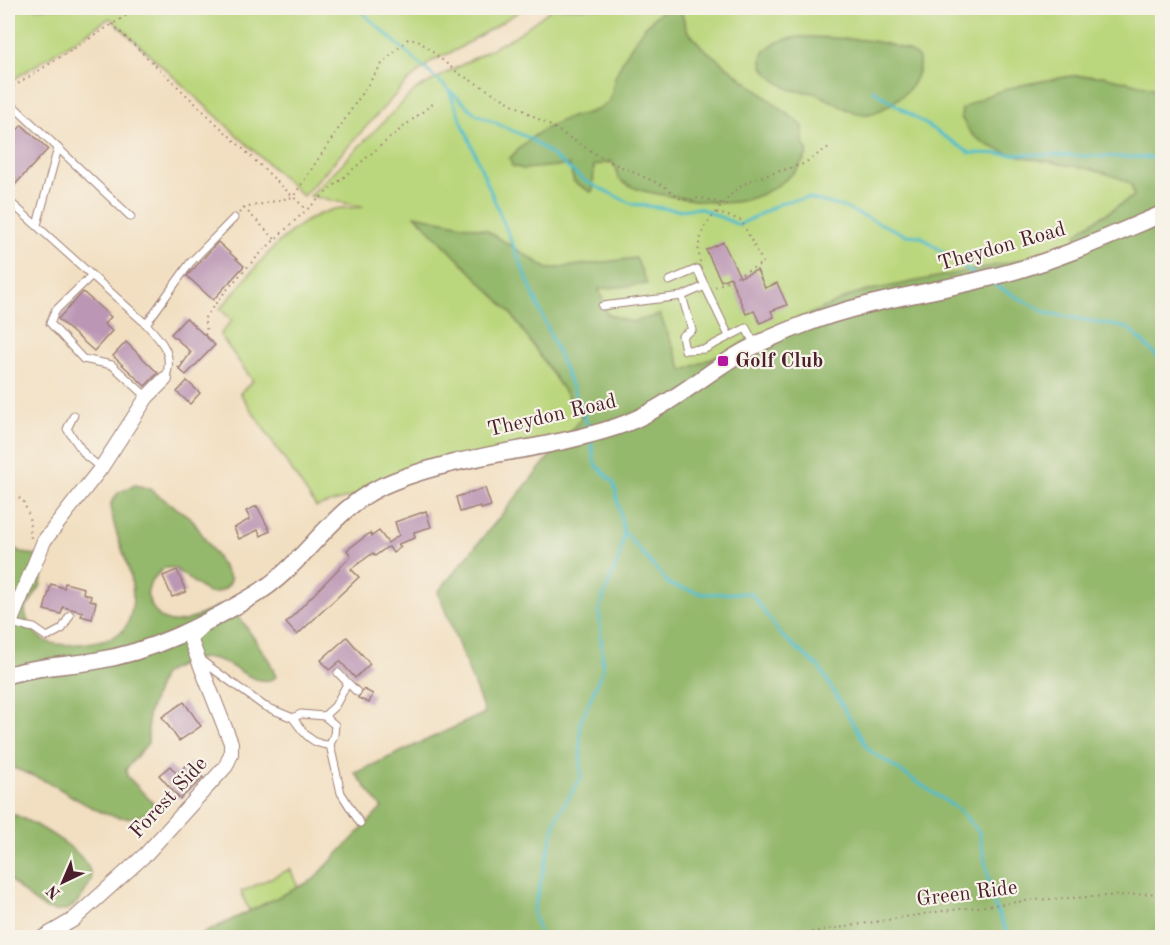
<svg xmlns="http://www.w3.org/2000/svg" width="1170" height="945" font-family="'Old Standard TT',serif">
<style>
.green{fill:#bbd77d;stroke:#827b54;stroke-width:1.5}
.forest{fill:#94b86c;stroke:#6f6c4c;stroke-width:1.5}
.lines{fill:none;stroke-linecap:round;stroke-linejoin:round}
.stream{stroke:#51bdcb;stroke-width:3}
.building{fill:#bc97b5}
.service-casing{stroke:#9e7f76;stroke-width:9}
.minor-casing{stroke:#9e7f76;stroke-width:16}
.tertiary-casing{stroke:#9e7f76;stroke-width:19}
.path{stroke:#9e7f76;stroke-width:2;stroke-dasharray:1.5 4.5;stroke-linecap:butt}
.service{stroke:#fff;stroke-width:7}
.minor{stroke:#fff;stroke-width:14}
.tertiary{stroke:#fff;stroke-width:16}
.poi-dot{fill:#b5179e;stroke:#f7f3e8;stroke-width:2}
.labels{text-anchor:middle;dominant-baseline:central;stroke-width:4.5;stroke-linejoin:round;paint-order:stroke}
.street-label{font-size:21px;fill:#4a1f2b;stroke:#f7f3e8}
.poi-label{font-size:21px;font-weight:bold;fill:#4a1f2b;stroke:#f7f3e8;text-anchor:start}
</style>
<rect width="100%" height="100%" fill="#f7f3e8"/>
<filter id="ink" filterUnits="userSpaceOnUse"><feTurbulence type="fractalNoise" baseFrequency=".0167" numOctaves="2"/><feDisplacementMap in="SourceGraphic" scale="12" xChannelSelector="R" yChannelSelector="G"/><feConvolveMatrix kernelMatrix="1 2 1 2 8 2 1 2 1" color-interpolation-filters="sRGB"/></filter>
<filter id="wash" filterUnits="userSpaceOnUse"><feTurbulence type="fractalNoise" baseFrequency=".008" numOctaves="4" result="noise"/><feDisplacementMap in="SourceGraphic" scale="24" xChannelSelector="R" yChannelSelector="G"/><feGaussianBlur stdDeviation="1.35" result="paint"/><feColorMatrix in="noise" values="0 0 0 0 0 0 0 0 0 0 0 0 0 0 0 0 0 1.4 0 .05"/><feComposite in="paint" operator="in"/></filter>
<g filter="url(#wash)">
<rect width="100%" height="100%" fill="#f2dfc1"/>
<!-- green -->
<g class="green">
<polygon points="8,8 525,8 456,50 432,61 406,83 303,196 110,18 8,83"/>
<path d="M553 8H1162V346L750 342 581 416 589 429 316 507 240 393 253 381 220 335 232 320 220 309C252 274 283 224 331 210 341 207 353 208 364 207L310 196 415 90 515 36Z"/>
<polygon points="290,869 301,893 251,915 241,892"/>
</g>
<!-- forest -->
<g class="forest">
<path d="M667 8H680L687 30 702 47 803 126V144L808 151C798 177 762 199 735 202 713 204 692 200 670 196 653 193 632 191 618 178L616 168 611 161 594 166 593 190 591 192 574 182 569 165 523 169 512 166 510 158C523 143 542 129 560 121 577 114 595 114 609 102 613 93 612 84 616 75 626 52 645 20 667 8Z"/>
<path d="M801 37C833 38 892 37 918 57 922 67 915 82 908 90 899 99 882 112 869 114 851 115 835 102 819 95 808 90 797 93 788 88 745 66 759 40 801 37Z"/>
<path d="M1072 76H1103L1162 90V937L194 938 313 880 382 808 355 773 485 713 438 592 583 416H581L510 312 415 215 486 230 548 269 636 258 647 284 599 289 607 314 631 322 660 315 683 371 857 293 1052 254 1079 244 1076 235 1083 228 1134 196 1131 184C1090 159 1002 166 971 133 967 129 964 122 961 117L962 109C993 88 1035 82 1072 76Z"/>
<path d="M135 485 148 488 192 519 231 579C229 589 217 594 208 593L174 568H164L151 581 147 594C160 638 189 621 219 606L232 610 245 625 270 662 276 677C258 690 233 663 215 659 200 655 174 666 162 676L148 715V743L126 769 127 776 153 803V809C121 833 83 802 55 786 40 778 24 772 8 766V545L22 553 44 556 41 585 25 610C26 623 36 638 48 642 64 648 113 643 124 629 128 624 131 614 132 608 138 571 112 539 111 503L118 493Z"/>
<path d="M8 812C30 821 95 852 91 881 65 935 38 906 8 878Z"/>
</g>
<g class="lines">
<!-- stream -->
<g class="stream">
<polyline points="357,8 476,114 531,139 585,181 632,204 678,210 699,208 739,225 783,202 808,198 843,207 906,235 920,236 974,274"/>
<polyline points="873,90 970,153 1162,158"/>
<polyline points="449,91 589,428"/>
<polyline points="991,283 1047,313 1128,328 1162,361"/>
<polyline points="624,532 670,585 703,594 751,593 780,634 819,667 869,750 959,810 979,832 994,905 1010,938"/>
<polyline points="541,938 533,913 557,816 581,778 580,723 603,669 599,609 620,555 624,532 614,483 595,464 591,441"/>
</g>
</g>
<g id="blocks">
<!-- building -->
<g class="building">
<polygon points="22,125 48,149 12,188 8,184 8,140"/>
<polygon points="218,242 244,266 213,300 187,276"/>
<polygon points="723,242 740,277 757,270 765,288 777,283 787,305 771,311 774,317 760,323 754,311 746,314 730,277 721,281 706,250"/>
<polygon points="83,292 111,317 104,324 112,331 94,351 58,319"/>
<polygon points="186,318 215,345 186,375 179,369 191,352 171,334"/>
<polygon points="126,342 158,373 145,386 113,356"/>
<polygon points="187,381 200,393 190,404 177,392"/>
<polygon points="485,488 491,506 481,509 480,506 460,512 456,497"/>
<polygon points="257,506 270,531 261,536 258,530 239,539 234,528 250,519 246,511"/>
<polygon points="426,511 431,527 414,532 415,538 398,544 401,547 393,553 389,547 386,548 375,556 373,553 351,569 359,577 297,635 286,623 351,556 347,550 370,533 372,536 379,531 388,543 399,535 395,522"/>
<polygon points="177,570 186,592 172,597 163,576"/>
<polygon points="65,583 84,588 83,593 91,596 90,600 96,602 92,619 81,616 83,612 63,607 61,614 44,610 51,584 64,588"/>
<polygon points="347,637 370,664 355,678 340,661 329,670 321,660"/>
<polygon points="363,689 373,694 369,703 358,698"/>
<polygon points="184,702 201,726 179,741 162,717"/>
<polygon points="189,763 203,778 180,799 159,775 170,766 177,774"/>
</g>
</g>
</g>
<g filter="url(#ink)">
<use href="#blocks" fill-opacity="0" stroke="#9e7f76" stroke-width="1.5"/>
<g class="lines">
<!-- service casing -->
<g class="service-casing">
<g id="service">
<polyline points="8,101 58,148 37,225"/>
<polyline points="58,148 131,217"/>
<path d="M8 200 146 324C162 341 175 355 165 379"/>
<polyline points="91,276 55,311 50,323 83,359 112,365 147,397"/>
<polyline points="669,281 697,269 705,286"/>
<polyline points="602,306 682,296"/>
<polyline points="146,324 190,263 234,218"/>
<polyline points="729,336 705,286 682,296 692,330 682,336 685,350 705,349 746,328 755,345"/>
<polyline points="74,415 67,429 86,456 101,468"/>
<polyline points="9,623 34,628 47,637 62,629 70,615"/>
<polyline points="202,661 264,706 293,718"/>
<polyline points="338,673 357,692"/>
<path d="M301 714 324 716 335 725 334 735 330 745C311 745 303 732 293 718Z"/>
<polyline points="324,716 335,706 347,684"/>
<polyline points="330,745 341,793 360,823"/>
</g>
</g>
<!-- minor casing -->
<g class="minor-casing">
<g id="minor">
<polyline points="8,628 44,541 101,468 147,397 165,379"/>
<polyline points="42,938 73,920 146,854 226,766 231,754 231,743 191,641 193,635 202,626"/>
</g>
</g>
<!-- tertiary casing -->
<g class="tertiary-casing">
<path id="tertiary" d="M8 675C36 666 65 666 95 661 152 652 204 625 253 596 308 564 330 505 394 481 466 453 543 451 616 427 656 414 690 386 725 363 750 346 777 335 805 324 867 300 932 293 996 276 1053 262 1108 237 1162 214"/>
</g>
<!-- path -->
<g class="path">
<polyline points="112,24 307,210"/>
<polyline points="8,90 138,8"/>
<polyline points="244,208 275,239"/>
<polyline points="239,213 244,208 293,197 381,65 408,39 418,40 458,73 551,126 602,158 664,186 682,200 701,198 728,205"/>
<polyline points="700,262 698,247 704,227 734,191 751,180 803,164 829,147"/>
<polyline points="715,287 763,263 741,220 715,212"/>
<path d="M205 335 207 331 204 319C236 274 280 234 321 197 358 165 394 133 434 103"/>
<polyline points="178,368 190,351"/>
<polyline points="8,493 23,500 29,516 31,539"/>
<polyline points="776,938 936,912 1033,900 1162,893"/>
</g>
<!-- service -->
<use href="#service" class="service"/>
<!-- minor -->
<use href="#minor" class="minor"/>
<!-- tertiary -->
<use href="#tertiary" class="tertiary"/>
</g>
</g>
<!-- markers -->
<rect class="poi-dot" x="717" y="355" width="12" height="12" rx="3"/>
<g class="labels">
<!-- street labels -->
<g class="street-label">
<text transform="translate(1002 247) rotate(-16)">Theydon Road</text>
<text transform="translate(552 416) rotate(-13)">Theydon Road</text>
<text transform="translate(169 798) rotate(-47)">Forest Side</text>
<text transform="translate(967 894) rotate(-7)">Green Ride</text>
</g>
<!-- poi labels -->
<g class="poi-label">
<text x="735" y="361">Golf Club</text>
</g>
</g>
<!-- margin -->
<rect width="1170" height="945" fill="none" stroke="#f7f3e8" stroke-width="30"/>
<!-- north arrow -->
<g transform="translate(63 882) rotate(224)" stroke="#f7f3e8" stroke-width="4.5" paint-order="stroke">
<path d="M0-4.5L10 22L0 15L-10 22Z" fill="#4a1f2b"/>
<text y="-9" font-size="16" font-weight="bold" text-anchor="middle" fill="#4a1f2b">N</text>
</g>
</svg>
